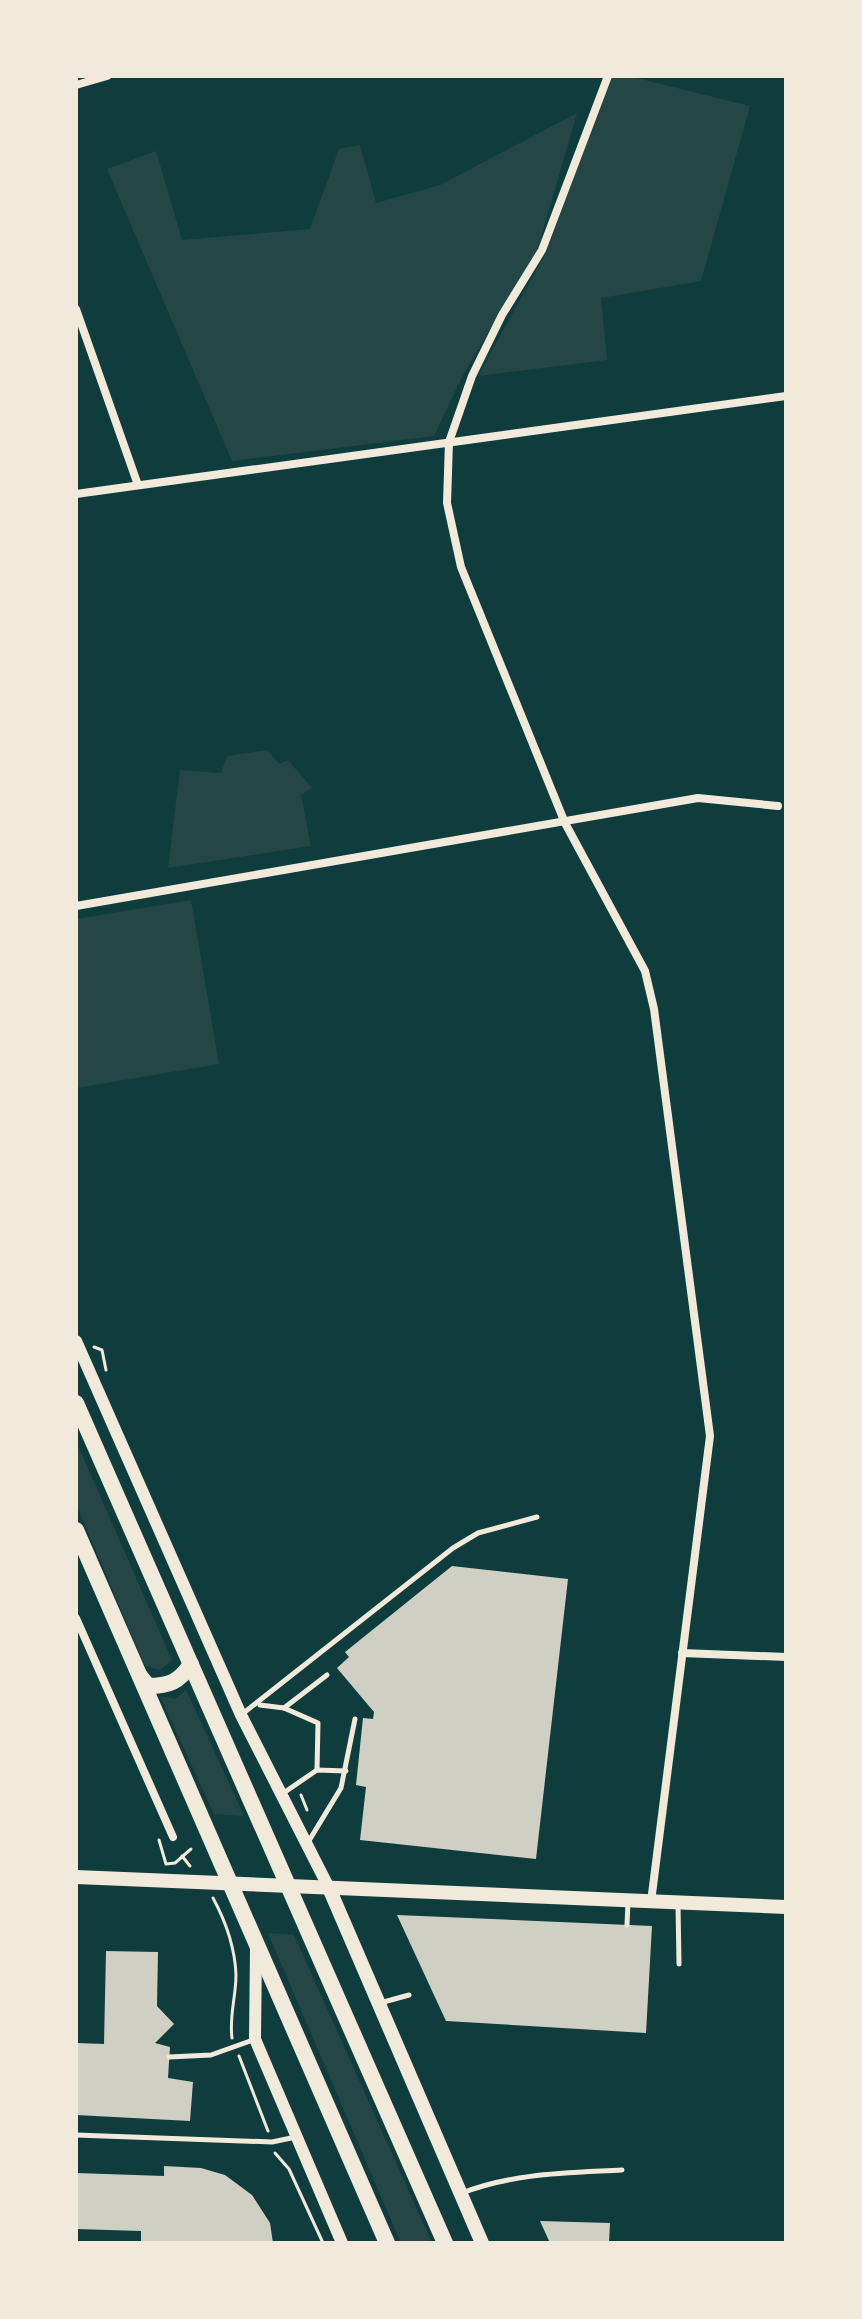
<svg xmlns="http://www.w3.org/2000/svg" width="862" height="2319" font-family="'Nunito Sans',sans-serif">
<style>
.green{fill:#244646}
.building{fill:#cfcfc3}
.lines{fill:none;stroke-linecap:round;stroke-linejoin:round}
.path{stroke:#f1e9da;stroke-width:3}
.service{stroke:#f1e9da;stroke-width:5}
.minor{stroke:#f1e9da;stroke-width:8}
.tertiary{stroke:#f1e9da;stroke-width:12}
.secondary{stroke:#f1e9da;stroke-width:14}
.trunk{stroke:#f1e9da;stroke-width:16}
</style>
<rect width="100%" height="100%" fill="#0f3d3e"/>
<!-- green -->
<g class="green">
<polygon points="611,76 629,76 750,106 701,281 601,298 607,360 478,376 547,251"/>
<polygon points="577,113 538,248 463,375 434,436 232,461 107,169 156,151 182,240 310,229 339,149 360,145 376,203 440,185"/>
<polygon points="267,750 279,764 288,760 312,788 301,795 311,846 168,868 180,770 221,773 227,756"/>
<polygon points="191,900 219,1064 76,1088 76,919"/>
<polygon points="76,1441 172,1660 160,1670 145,1666 76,1504"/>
<polygon points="186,1690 244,1816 214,1814 160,1696 175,1699"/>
<polygon points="268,1933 294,1935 432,2243 401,2243"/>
</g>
<!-- building -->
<g class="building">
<polygon points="452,1566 568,1579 536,1859 360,1840 366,1787 356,1785 363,1718 373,1719 374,1712 337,1668 349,1657 345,1652"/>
<polygon points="397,1915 652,1926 646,2033 446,2021"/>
<polygon points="106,1951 158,1952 157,2006 174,2024 155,2043 170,2047 168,2078 193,2082 190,2121 76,2115 76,2043 104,2044"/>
<polygon points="164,2166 201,2168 225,2175 252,2195 270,2223 273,2243 141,2243 141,2231 76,2229 76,2173 164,2176"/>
<polygon points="540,2221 610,2223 609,2243 550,2243"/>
</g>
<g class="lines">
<!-- path -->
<g class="path">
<polyline points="94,1347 102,1350 106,1370"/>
<polyline points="301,1795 307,1810"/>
<polyline points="159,1840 166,1864 175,1863 191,1849"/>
<polyline points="182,1856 190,1866"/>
<path d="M213 1898C226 1922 235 1948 236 1975 236 1997 229 2016 232 2038"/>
<polyline points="239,2056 268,2131"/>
<polyline points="275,2153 289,2169 323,2243"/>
</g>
<!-- service -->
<g class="service">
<polyline points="260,1705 284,1708 327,1675"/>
<polyline points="284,1708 318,1723 317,1770"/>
<polyline points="241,1715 453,1548 478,1533 537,1517"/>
<polyline points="282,1794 317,1770 346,1771"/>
<polyline points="307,1844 341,1788 355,1719"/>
<polyline points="678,1904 679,1964"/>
<polyline points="627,1925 628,1902"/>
<polyline points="380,2003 409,1995"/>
<polyline points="169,2057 211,2055 253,2040"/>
<polyline points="76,2135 272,2142 296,2137"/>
<path d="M462 2193C513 2173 568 2173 622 2170"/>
</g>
<!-- minor -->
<g class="minor">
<polyline points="608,76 542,250 502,315 472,376 449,442 447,503 461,567 565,823 645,971 654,1009 710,1436 651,1902"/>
<polyline points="76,85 107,76"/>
<polyline points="76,309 138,485"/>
<polyline points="76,494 786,396"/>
<polyline points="76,906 698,798 778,806"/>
<polyline points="76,1618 173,1837"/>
<polyline points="682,1653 786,1657"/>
</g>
<!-- tertiary -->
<g class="tertiary">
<polyline points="76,1341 241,1715 329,1888"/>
<polyline points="256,1948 255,2039 342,2243"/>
</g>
<!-- secondary -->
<g class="secondary">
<polyline points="76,1877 786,1907"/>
<polyline points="329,1888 482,2243"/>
</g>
<!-- trunk -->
<g class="trunk">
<polyline points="76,1403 445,2243"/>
<polyline points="76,1530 387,2243"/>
<path d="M140 1676 148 1686C169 1686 179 1682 191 1664"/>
</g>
</g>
<!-- border -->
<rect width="862" height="2319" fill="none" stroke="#f1e9da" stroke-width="156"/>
</svg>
